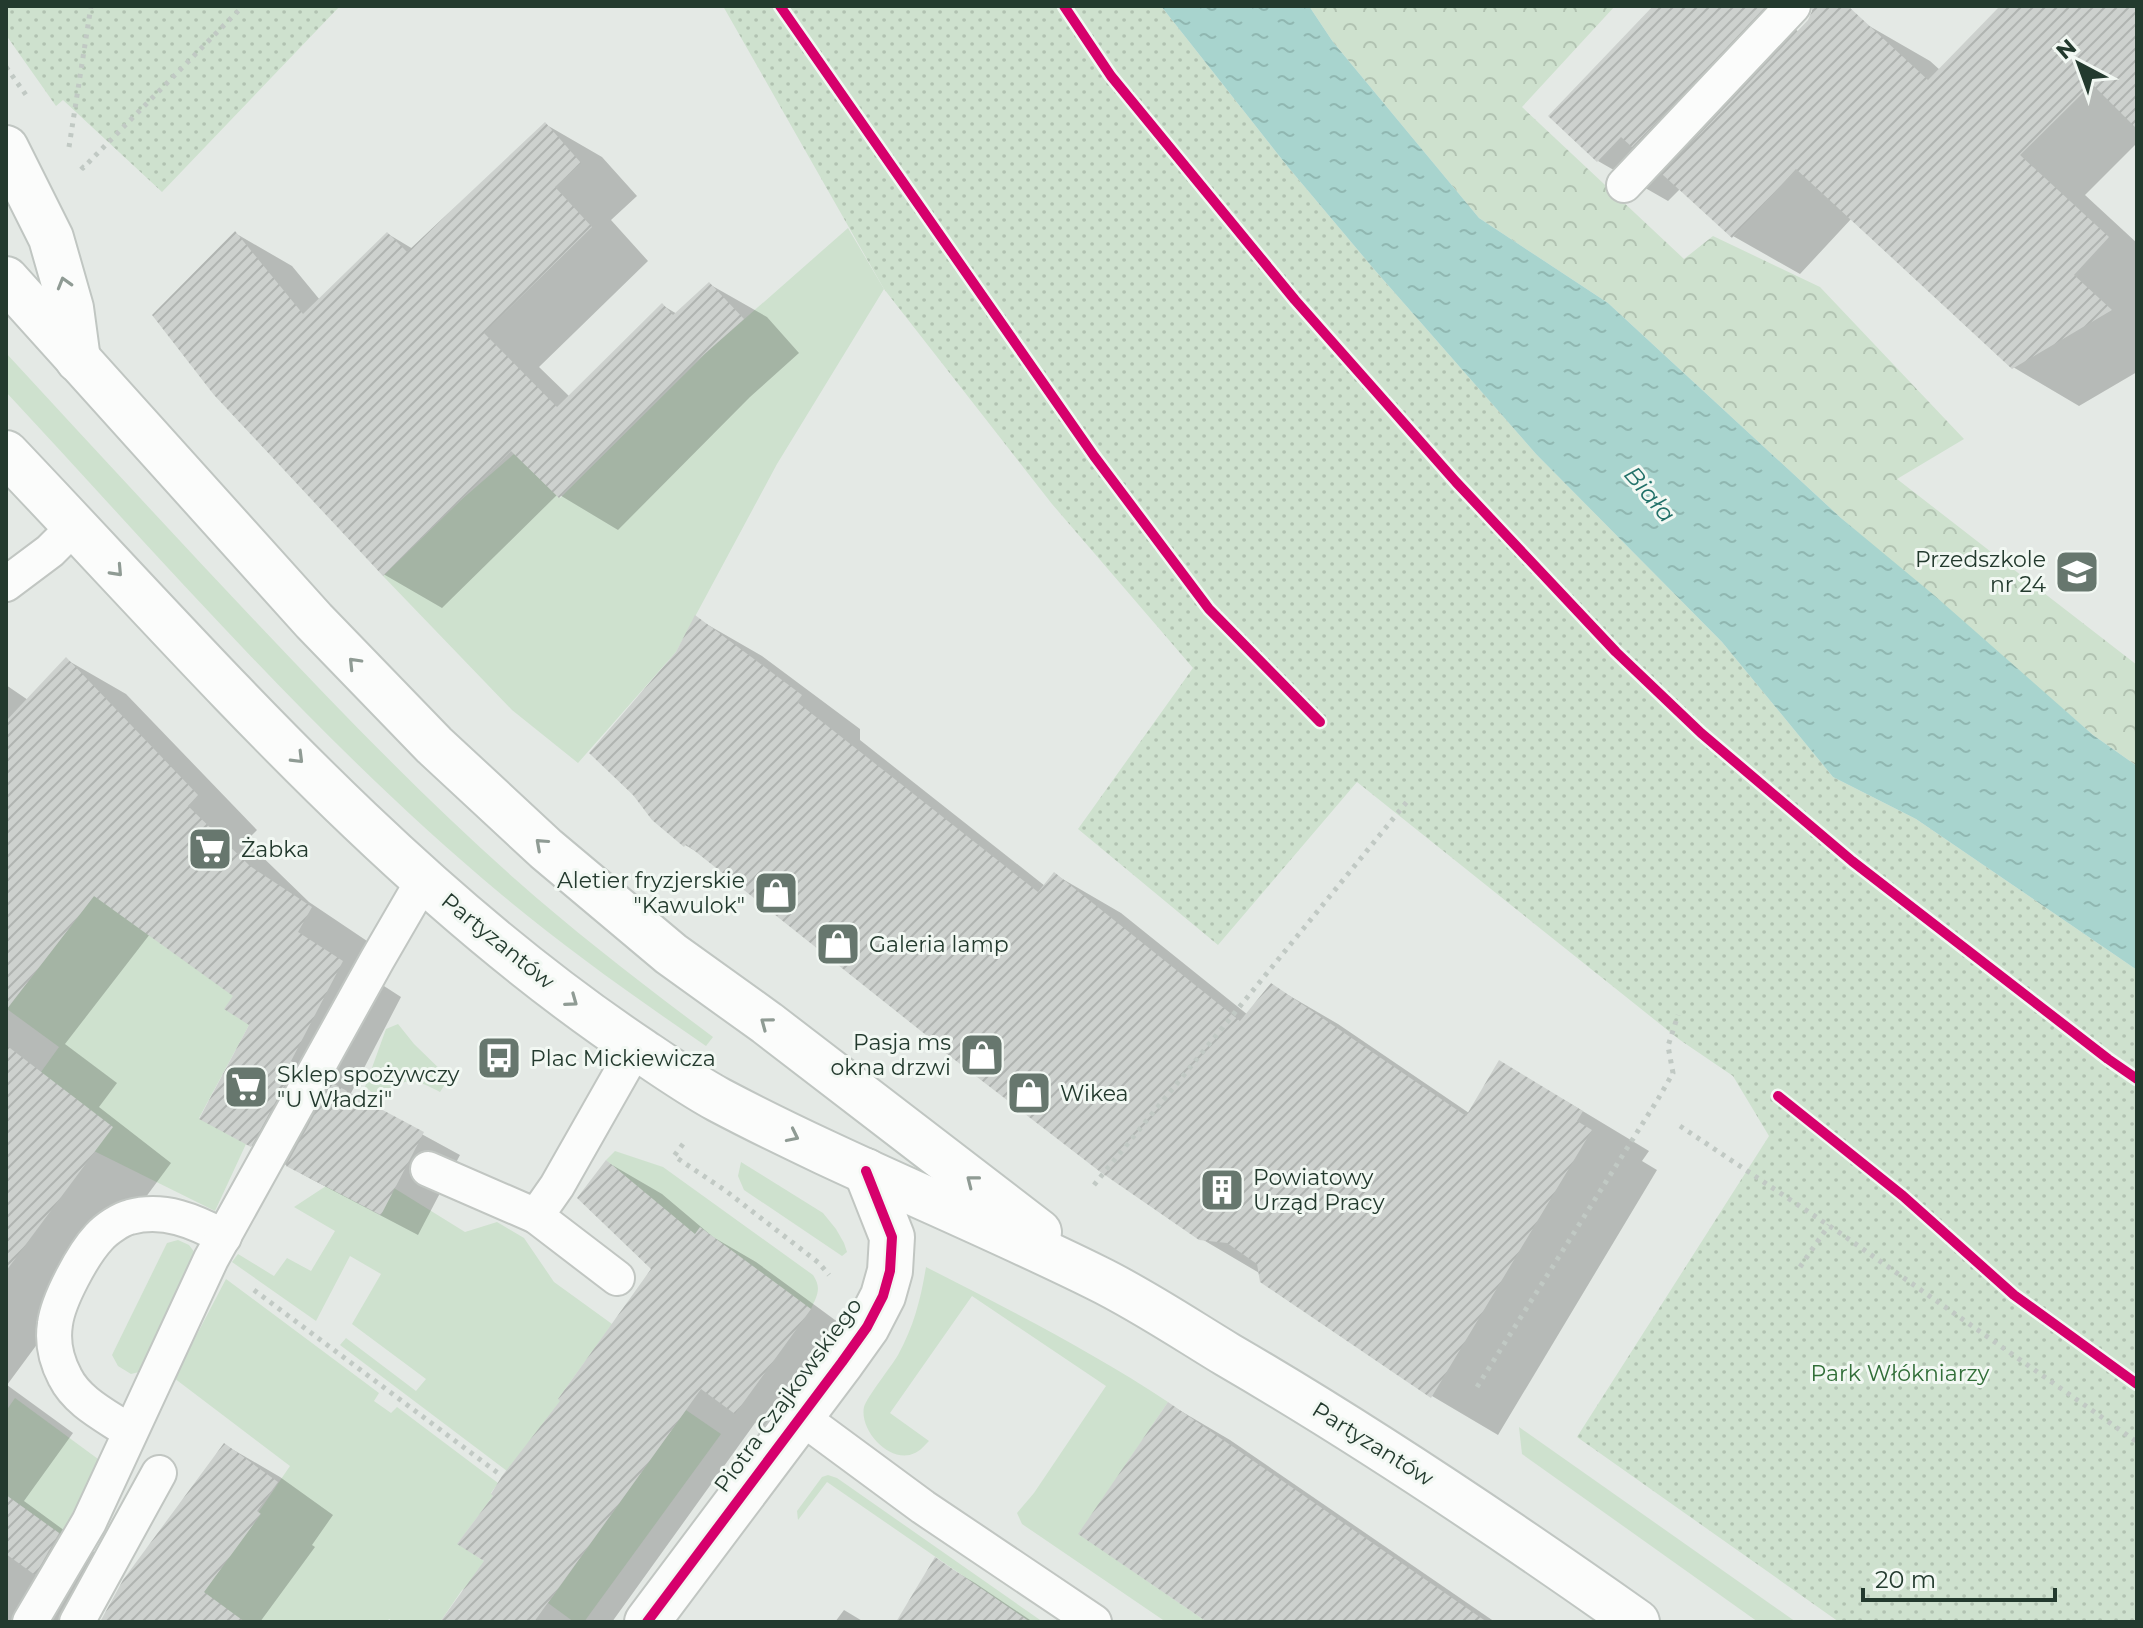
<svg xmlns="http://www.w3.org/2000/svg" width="2143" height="1628" font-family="Montserrat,sans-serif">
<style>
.grass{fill:#cee1ce}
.forest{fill:url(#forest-crowns)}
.park{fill:url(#park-dots)}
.water{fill:url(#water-ripples)}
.shadow{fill:#0003}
.building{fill:url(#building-hatch)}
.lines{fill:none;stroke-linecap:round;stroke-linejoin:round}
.lane-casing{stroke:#c1c6c2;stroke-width:38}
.street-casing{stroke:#c1c6c2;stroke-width:48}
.secondary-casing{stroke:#c0c6c2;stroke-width:48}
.path{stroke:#c1c9c4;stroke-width:5;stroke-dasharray:4 6;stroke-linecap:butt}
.lane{stroke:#fbfcfb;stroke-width:34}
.street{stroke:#fbfcfb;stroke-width:44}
.secondary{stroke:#fbfcfb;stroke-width:44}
.cycleway-casing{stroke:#f2f8f3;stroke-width:15}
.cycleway{stroke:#d6006c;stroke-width:10}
.oneway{stroke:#8f9b94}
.labels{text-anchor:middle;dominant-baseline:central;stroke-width:6;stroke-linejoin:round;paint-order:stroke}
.poi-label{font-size:22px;fill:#233a2e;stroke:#f2f8f3;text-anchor:start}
.street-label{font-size:22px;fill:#233a2e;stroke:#f2f8f3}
.park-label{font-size:22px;fill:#316e38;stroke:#f2f8f3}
.water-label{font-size:24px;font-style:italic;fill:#227169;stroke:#f2f8f3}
</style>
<defs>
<pattern id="forest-crowns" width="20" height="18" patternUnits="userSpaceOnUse" patternTransform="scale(2)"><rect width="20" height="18" fill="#cee1ce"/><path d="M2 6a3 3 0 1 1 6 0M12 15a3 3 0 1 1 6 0" fill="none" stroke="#b1c2b1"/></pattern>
<pattern id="park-dots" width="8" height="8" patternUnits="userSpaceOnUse" patternTransform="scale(2)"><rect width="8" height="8" fill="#cee1ce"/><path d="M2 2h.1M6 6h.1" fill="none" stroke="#b1c2b1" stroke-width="1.8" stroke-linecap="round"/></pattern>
<pattern id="water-ripples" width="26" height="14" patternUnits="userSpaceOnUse" patternTransform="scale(2)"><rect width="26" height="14" fill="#a8d4ce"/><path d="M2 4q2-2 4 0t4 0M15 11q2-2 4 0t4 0" fill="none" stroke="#90b7b1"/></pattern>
<pattern id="building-hatch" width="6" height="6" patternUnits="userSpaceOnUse" patternTransform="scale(2)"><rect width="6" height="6" fill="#cdd1ce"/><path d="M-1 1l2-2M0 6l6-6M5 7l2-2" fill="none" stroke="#b0b4b1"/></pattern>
</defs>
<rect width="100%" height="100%" fill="#e4e9e5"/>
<!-- grass -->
<g class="grass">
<polygon points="848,228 884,289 777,464 676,652 578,763 512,710 383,576 461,500 514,454 560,498 707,352"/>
<path d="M6 353C89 443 173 534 257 623 340 711 424 798 515 879 578 935 645 986 713 1037L706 1046C636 998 567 949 502 895 321 744 166 564 6 392Z"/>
<polygon points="94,896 244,980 249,1025 199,1118 246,1144 215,1211 94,1151 41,1072 59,1047 7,1009"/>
<path d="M398 1024 414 1044 449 1078 440 1092C412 1077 404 1078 377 1096L365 1087 386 1029Z"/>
<path d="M615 1151 663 1167 813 1275C822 1288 817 1296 811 1309L679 1258 612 1209 633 1183 606 1160Z"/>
<polygon points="741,1162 823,1213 836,1229 844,1243 847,1252 842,1256 744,1190 738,1176"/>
<polygon points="326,1186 380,1215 394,1188 465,1232 497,1222 524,1238 554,1282 612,1324 558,1399 561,1401 507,1471 340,1345 346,1338 416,1391 426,1379 352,1324 381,1274 350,1256 316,1321 232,1262 238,1254 274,1276 287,1258 311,1271 335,1231 294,1207"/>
<polygon points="178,1240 189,1245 195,1253 139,1372 131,1374 118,1366 112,1355 167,1243"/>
<path d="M926 1267C1008 1309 1091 1351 1168 1402L1079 1534 1207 1622H1166L1022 1524 1017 1513 1034 1493 1106 1386 972 1296 890 1413 929 1441C925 1445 920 1451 915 1453 891 1465 859 1431 864 1407 867 1397 891 1367 898 1355 914 1326 921 1298 926 1267Z"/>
<polygon points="226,1279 379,1393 374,1401 391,1413 397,1407 498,1483 491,1493 493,1496 458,1543 495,1569 462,1590 440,1622 394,1622 389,1619 387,1622 197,1622 204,1592 290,1466 174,1378"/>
<polygon points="15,1398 98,1459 63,1536 6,1495 6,1411"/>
<polygon points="686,1410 721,1434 584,1622 574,1622 548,1603"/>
<polygon points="1519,1427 1796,1622 1758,1622 1522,1454"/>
<polygon points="828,1475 837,1478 1043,1622 1030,1622 827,1482 798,1520 797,1511 822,1477"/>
</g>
<!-- forest -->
<polygon class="forest" points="1309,6 1615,6 1522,107 1684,259 1713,236 1820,287 1964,439 1897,479 2137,665 2137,766 2093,735 1841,518 1608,303 1479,218 1333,42"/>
<!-- park -->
<g class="park">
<polygon points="6,6 340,6 162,192 63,100 56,106 6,35"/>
<polygon points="723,6 1161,6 1288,167 1373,268 1536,454 1722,642 1833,777 1916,819 2137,970 2137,1622 1839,1622 1577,1437 1769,1136 1733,1076 1680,1040 1357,782 1218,945 1078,829 1193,668 1052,504 884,289"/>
</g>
<!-- water -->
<polygon class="water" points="1161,6 1309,6 1333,42 1479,218 1608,303 1841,518 1935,596 2093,735 2137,766 2137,970 1916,819 1833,777 1722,642 1536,454 1373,268 1288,167"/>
<!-- shadow -->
<g class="shadow">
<polygon points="1656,6 1772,6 1825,58 1864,23 1930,61 1940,70 2003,6 2137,6 2137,143 2085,195 2137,243 2137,372 2079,406 2013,367 1852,218 1800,274 1733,236 1681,188 1668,201 1598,161"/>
<polygon points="545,124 602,157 637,196 611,220 648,261 539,367 570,397 662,305 677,314 709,284 767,317 799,353 750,397 618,530 558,494 442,608 385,575 215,394 235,233 292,266 320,300 388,234 413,249"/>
<polygon points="696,618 762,656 860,729 860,740 1045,886 1054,874 1121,913 1248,1015 1271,985 1338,1024 1469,1113 1566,1101 1649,1151 1642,1161 1657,1170 1498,1435 1432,1396 1261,1274 1200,1238 930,1035 704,856 685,845 678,653"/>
<polygon points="67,660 126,694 257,830 246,841 309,902 370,943 356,968 401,997 350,1095 460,1155 418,1235 311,1179 202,1118 252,1024 236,996 150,934 65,1044 117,1083 99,1107 171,1163 7,1385 73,1433 24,1501 117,1569 85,1622 6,1622 6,685 28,700"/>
<polygon points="607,1162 662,1194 713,1237 756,1262 865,1342 792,1444 755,1423 612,1622 442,1622 486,1561 563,1400 654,1269"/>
<polygon points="1169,1404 1230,1440 1495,1622 1210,1622"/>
<polygon points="225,1445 280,1477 333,1515 312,1545 315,1547 260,1622 102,1622"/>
<polygon points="936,1560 975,1583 1033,1622 898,1622"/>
<polygon points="844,1610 864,1622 835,1622"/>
</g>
<!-- building -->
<g class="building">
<polygon points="1653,6 1766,6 1632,147 1621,137 1597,162 1548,116"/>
<polygon points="1812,6 1848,6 1928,80 2000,6 2137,6 2137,129 2092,84 2020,155 2109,237 2074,275 2112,310 2012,369 1796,169 1732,238 1662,174 1808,20 1812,11"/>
<polygon points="545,122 581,163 555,187 592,227 484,333 557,407 662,303 673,315 709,282 744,319 693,364 559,498 511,451 383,576 214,395 152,315 235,231 303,314 387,232 407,252"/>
<polygon points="695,615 802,695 797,702 1038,892 1054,872 1240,1021 1271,983 1466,1116 1499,1060 1583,1111 1577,1121 1592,1130 1431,1398 1260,1282 1257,1264 1227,1243 1199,1240 1099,1171 925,1037 926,1035 686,844 684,847 652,820 633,795 589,753 676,652"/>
<polygon points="66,657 198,795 188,806 250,866 312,907 298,932 343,961 291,1061 296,1064 251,1147 199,1119 249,1025 224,1009 233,996 94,896 6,1010 6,721"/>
<polygon points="6,1045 113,1127 6,1271"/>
<polygon points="332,1083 424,1132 381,1215 286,1166"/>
<polygon points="606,1160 695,1234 700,1227 811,1309 735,1414 701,1389 534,1622 440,1622 484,1561 457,1544 493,1496 491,1494 502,1476 560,1401 558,1399 651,1269 577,1198"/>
<polygon points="1168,1402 1487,1622 1207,1622 1078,1534"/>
<polygon points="224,1443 278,1482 257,1511 261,1514 204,1592 245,1622 100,1622 123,1580"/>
<polygon points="6,1495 59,1533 35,1575 6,1554"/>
<polygon points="935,1557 1030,1622 896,1622"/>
</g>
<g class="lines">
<!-- lane casing -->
<g class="lane-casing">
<g id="lane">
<polyline points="1624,185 1793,6"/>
<polyline points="6,584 50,551 75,526"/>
<polyline points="428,1169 536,1216 557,1186 636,1047"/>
<polyline points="536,1216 617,1278"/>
<polyline points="801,1417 923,1507 1094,1622"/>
<path d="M130 1432C107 1416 78 1403 65 1377 56 1360 52 1343 55 1324 58 1300 83 1254 99 1237 106 1229 121 1219 130 1217 164 1208 194 1221 224 1237"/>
<polyline points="30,1622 89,1522 211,1259 377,960 424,879"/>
<polyline points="77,1622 159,1473"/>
</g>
</g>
<!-- street casing -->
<g class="street-casing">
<polyline id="street" points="647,1622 842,1362 867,1327 883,1296 890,1271 892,1237 866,1171"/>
</g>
<!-- secondary casing -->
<g class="secondary-casing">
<g id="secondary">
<polyline points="6,148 51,238 71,308 78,360"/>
<polyline points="6,279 314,621 434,745 546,849 671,954 767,1023 1039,1232"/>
<path d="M6 453C206 663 399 889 642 1051 667 1068 693 1086 719 1100 842 1165 972 1216 1097 1278 1142 1300 1185 1329 1228 1355 1369 1437 1504 1528 1637 1622"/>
</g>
</g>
<!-- path -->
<g class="path">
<polyline points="6,67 26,95"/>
<polyline points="69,147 91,6"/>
<polyline points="81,166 83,168 243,6"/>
<polyline points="1680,1126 1840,1233 2137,1442"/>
<polyline points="683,1144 674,1156 726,1191 819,1263 829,1275"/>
<polyline points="1094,1185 1410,798"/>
<polyline points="1800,1267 1829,1225"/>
<polyline points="254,1290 502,1476"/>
<polyline points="1477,1387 1658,1099 1673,1073 1668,1046 1678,1015"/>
</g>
<!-- lane -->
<use href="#lane" class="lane"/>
<!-- street -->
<use href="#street" class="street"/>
<!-- secondary -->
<use href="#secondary" class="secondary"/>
<!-- cycleway casing -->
<g class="cycleway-casing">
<g id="cycleway">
<polyline points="780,6 1094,456 1209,609 1320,722"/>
<polyline points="1064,6 1111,76 1295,300 1456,482 1616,652 1701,733 1852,861 2108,1059 2137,1079"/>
<polyline points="1778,1096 1903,1196 2014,1295 2137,1384"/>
<polyline points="647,1622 842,1362 867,1327 883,1296 890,1271 892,1237 866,1171"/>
</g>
</g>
<!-- cycleway -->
<use href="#cycleway" class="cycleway"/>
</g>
<!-- one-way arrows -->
<defs><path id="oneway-chevron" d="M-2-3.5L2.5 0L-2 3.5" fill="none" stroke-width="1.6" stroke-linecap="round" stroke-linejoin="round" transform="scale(2)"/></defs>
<g class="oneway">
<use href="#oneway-chevron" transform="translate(64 283) rotate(-106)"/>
<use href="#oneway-chevron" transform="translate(117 571) rotate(47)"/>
<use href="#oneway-chevron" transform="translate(354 663) rotate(-134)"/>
<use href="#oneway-chevron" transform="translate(298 758) rotate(45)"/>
<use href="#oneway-chevron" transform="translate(541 844) rotate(-138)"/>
<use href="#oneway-chevron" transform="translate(572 1001) rotate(36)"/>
<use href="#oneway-chevron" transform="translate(766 1023) rotate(-143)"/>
<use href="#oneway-chevron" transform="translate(793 1136) rotate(26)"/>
<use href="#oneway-chevron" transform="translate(972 1181) rotate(-142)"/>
</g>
<!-- icons -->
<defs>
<g id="school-square" transform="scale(2.3)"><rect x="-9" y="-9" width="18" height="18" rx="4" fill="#67776e" stroke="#f2f8f3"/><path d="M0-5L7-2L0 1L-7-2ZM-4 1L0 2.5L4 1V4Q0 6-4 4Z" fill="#fff"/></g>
<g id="supermarket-square" transform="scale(2.3)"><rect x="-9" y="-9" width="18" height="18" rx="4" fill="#67776e" stroke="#f2f8f3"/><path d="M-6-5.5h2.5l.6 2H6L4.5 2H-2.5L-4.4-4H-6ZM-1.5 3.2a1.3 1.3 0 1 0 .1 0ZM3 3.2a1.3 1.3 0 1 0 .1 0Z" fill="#fff"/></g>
<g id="shop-square" transform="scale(2.3)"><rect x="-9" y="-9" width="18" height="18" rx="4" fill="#67776e" stroke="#f2f8f3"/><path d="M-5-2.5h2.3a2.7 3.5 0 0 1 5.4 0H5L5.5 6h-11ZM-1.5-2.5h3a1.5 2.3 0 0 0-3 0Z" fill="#fff"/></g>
<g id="bus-square" transform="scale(2.3)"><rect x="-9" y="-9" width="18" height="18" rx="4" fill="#67776e" stroke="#f2f8f3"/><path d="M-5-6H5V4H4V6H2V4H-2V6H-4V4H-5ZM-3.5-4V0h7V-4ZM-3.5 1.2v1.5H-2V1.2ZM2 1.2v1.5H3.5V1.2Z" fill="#fff"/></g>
<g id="building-square" transform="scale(2.3)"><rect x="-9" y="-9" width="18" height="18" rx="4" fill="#67776e" stroke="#f2f8f3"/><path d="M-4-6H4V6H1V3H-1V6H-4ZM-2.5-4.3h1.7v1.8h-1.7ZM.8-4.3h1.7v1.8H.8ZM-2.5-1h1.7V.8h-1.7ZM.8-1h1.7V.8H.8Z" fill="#fff"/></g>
</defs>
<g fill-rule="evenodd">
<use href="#school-square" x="2077" y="572"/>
<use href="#supermarket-square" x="210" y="849"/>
<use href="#shop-square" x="776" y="893"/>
<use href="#shop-square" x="838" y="944"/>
<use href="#shop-square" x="982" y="1055"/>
<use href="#bus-square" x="499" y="1058"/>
<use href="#supermarket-square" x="246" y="1087"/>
<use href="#shop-square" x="1029" y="1093"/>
<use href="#building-square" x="1222" y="1190"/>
</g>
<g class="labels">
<!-- poi labels -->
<g class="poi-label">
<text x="2046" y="559" text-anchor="end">Przedszkole<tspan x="2046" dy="25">nr 24</tspan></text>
<text x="241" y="849">Żabka</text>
<text x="745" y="880" text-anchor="end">Aletier fryzjerskie<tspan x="745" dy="25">"Kawulok"</tspan></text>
<text x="869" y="944">Galeria lamp</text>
<text x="951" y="1042" text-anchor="end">Pasja ms<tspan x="951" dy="25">okna drzwi</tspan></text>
<text x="530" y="1058">Plac Mickiewicza</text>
<text x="277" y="1074">Sklep spożywczy<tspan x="277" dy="25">"U Władzi"</tspan></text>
<text x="1060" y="1093">Wikea</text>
<text x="1253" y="1177">Powiatowy<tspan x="1253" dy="25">Urząd Pracy</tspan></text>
</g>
<!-- street labels -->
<g class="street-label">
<text transform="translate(498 941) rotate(39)">Partyzantów</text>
<text transform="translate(788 1395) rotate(-54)">Piotra Czajkowskiego</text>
<text transform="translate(1373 1444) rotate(32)">Partyzantów</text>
</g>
<!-- park labels -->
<g class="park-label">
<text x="1900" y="1373">Park Włókniarzy</text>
</g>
<!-- water labels -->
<g class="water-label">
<text transform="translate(1650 494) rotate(50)">Biała</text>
</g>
</g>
<!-- border -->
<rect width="2143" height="1628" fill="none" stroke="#233a2e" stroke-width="16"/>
<!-- north arrow -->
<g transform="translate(2079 64) rotate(319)" stroke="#f2f8f3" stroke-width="6" paint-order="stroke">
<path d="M0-6L14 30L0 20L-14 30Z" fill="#233a2e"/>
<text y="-12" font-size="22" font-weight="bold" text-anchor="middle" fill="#233a2e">N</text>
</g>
<!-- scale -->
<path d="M1863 1588v12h192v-12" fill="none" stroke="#233a2e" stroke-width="4"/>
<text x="1875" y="1588" font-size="24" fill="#233a2e" stroke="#f2f8f3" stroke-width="6" paint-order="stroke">20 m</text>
</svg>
